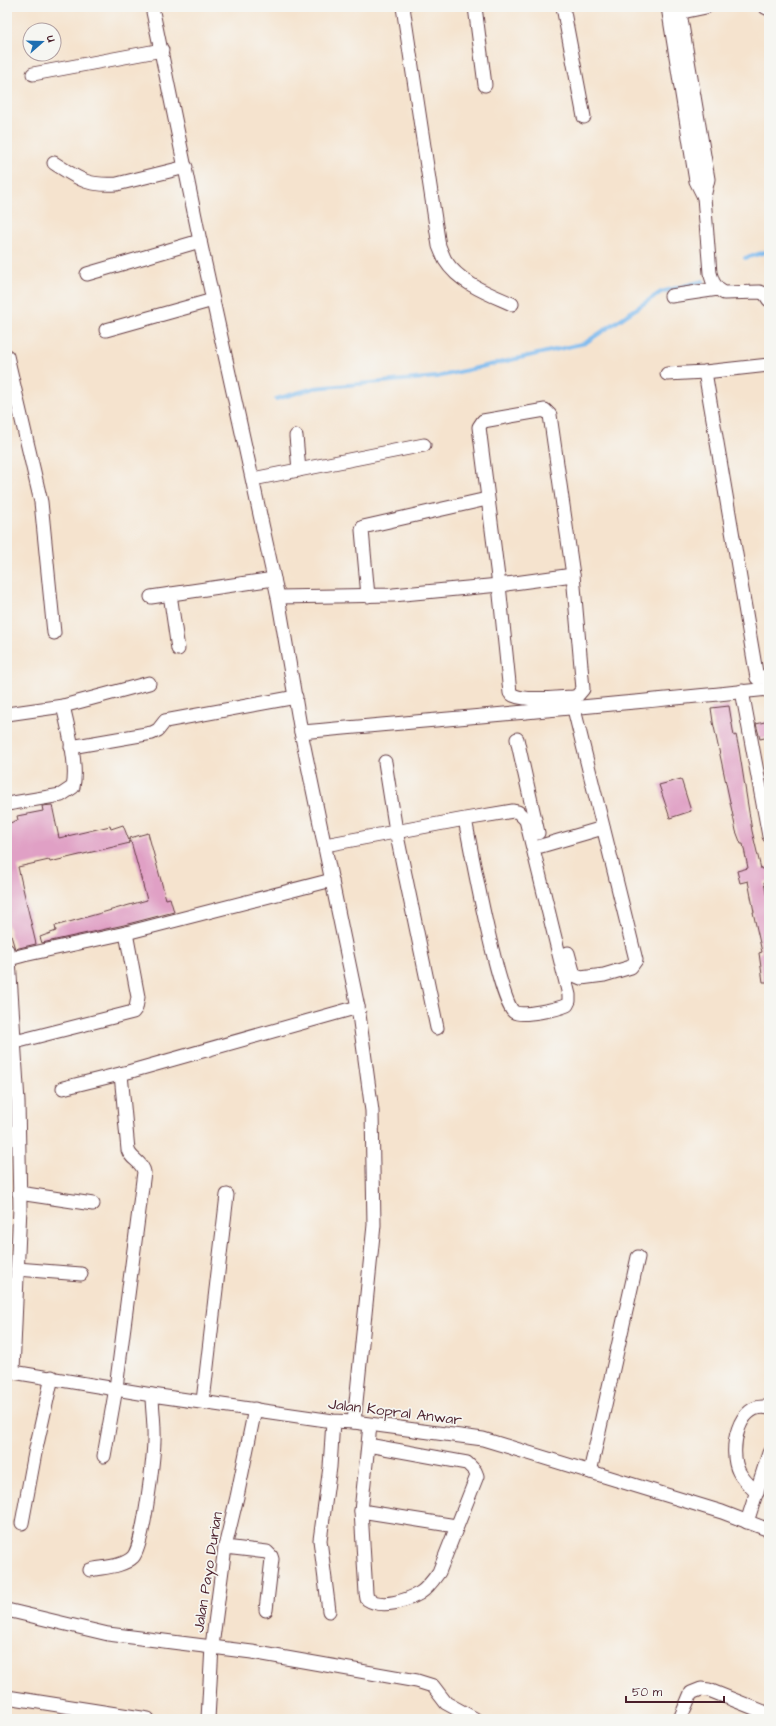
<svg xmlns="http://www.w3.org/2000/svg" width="776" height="1726" font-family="'Architects Daughter',sans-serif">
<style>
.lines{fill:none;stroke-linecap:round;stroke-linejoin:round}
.stream{stroke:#7bb9ee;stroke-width:4}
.building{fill:#e0a0c5}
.minor-casing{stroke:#643c43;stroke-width:15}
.minor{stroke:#fff;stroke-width:13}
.labels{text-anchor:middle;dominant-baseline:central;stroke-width:3.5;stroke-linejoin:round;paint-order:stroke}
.street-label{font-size:15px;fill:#4a1f2b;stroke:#f6f6f2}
</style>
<rect width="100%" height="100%" fill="#f6f6f2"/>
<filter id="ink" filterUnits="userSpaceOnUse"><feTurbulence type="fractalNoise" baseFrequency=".025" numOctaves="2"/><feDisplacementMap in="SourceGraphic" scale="8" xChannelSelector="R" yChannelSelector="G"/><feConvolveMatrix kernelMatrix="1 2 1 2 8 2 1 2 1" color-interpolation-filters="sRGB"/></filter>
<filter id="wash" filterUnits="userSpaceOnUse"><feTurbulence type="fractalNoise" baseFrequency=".012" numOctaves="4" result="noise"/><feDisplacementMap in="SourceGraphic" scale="16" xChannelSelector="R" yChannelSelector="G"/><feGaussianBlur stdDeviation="0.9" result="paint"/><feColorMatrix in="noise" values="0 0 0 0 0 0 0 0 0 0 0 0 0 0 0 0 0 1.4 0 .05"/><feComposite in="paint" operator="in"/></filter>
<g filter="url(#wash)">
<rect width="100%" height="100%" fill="#f5e3ce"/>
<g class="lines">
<!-- stream -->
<g class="stream">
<polyline points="745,258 769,251"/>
<polyline points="276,399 314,388 437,377 585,343 661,292 703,281"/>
</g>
</g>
<g id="blocks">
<!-- building -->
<g class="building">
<polygon points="729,706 734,736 736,735 739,749 752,831 761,869 769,867 769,881 764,882 769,909 769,982 763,982 759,953 762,952 753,912 754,912 748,881 740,883 737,871 748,868 743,844 741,844 736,831 733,816 713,722 711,708"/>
<polygon points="769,721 769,737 760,739 756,724"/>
<polygon points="681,779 691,811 670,818 659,785"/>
<polygon points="52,805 59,838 110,826 111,829 123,825 130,843 50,862 49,860 18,867 36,944 15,949 7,922 7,824 18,820 17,816 43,811 42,806"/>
<polygon points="148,833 166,899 170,898 174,912 124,925 42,943 40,937 56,931 55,926 147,900 130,838"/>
</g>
</g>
</g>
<g filter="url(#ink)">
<use href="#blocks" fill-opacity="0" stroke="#643c43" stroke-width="1"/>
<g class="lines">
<!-- minor casing -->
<g class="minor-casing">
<g id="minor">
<polyline points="152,7 200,241 278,597 301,732 358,1007 372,1111 374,1225 354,1422"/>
<path d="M403 7 439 246C441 251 443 256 445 260 459 283 489 294 512 304"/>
<polyline points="475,7 485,85"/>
<polyline points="563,7 584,117"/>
<polyline points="668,7 696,181 704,197"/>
<polyline points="679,7 708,179 704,197 710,273 713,282 718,289 724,293 760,292 765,294 769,300"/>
<polyline points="765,7 769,9"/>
<polyline points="673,14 706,7"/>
<polyline points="33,74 162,50"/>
<path d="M54 163C79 179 86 186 117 184L186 167"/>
<polyline points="87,274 200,241"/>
<polyline points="671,296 718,289"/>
<polyline points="106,330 213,300"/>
<polyline points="7,356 41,502 54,633"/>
<polyline points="705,372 757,678 769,676"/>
<polyline points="667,374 705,372 769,365"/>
<path d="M545 410 550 415 573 575 583 689 577 696 573 697C558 697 521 703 510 693L499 585 479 427 483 421Z"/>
<polyline points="296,436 299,470"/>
<polyline points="253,479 424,445"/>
<polyline points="170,594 178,649"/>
<polyline points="368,596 362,530 363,527 487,499"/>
<polyline points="151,597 274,579"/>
<polyline points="278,597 393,595 499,585 573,575"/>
<polyline points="742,691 769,836"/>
<polyline points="63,706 149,683"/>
<path d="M7 714 63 706C68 727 78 766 73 787L61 795 7 804"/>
<path d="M301 732C457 718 613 705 769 689"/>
<polyline points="517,739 538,833"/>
<polyline points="71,747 152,733 158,730 165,721 296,697"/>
<polyline points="385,762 396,831 437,1028"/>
<path d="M325 845 465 819 513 811 518 812 526 820 569 995V1001L567 1005C558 1009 522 1017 514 1012 499 1003 470 845 465 819"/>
<polyline points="541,846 603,828"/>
<polyline points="7,950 9,959 18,1102 20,1207 13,1371"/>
<polyline points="568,953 574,975 581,978 604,975 631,967 636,960 574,709"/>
<polyline points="9,959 24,955 126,933 332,880"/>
<polyline points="15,1042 133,1012 136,1008 138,997 126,933"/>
<polyline points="63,1088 128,1072 358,1007"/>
<polyline points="19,1193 93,1204"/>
<polyline points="17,1269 81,1274"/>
<polyline points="7,1371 152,1395 333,1421 354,1422 483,1439 722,1512 769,1530"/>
<polyline points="203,1401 227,1195"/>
<path d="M368 1445 467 1463 475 1471 477 1476 439 1572C434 1579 428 1588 420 1593 406 1601 382 1609 367 1599L366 1593 361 1511 370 1425"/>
<path d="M104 1456 116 1388 144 1172C142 1161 131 1160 128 1150L121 1074"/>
<polyline points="590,1472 638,1257"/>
<path d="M757 1493C751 1487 743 1480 739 1472 728 1451 738 1400 769 1408"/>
<polyline points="361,1511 456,1526"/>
<polyline points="747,1522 769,1453"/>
<polyline points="22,1523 35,1453 52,1377"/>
<polyline points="225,1547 267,1552 271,1556 272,1559 266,1610"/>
<path d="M90 1570C103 1567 123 1567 133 1557 144 1545 155 1451 154 1431 154 1419 152 1407 152 1395"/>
<polyline points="7,1610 108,1634 252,1652 417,1681 433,1686 446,1703 475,1719"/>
<polyline points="329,1611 320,1540 330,1467 333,1421"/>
<polyline points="7,1697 148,1719"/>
<polyline points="208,1719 212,1646 225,1547 237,1497 255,1409"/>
<polyline points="680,1719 691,1693 701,1689 709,1690 769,1714"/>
</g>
</g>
<!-- minor -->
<use href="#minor" class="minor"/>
</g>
</g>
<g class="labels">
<!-- street labels -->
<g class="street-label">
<text transform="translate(395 1412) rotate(7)">Jalan Kopral Anwar</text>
<text transform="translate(208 1572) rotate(-81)">Jalan Payo Durian</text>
</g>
</g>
<!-- margin -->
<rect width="776" height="1726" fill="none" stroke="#f6f6f2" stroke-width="24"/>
<!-- north arrow -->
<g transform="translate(42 42) rotate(70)"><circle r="19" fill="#f6f6f2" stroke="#b1a0a2"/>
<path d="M0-3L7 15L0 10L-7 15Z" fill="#1f6fb2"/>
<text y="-6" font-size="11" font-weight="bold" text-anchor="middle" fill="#4a1f2b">U</text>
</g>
<!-- scale -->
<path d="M626 1696v6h98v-6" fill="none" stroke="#4a1f2b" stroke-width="2"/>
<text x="632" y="1696" font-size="12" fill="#4a1f2b" stroke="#f6f6f2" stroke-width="3" paint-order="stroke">50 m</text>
</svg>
